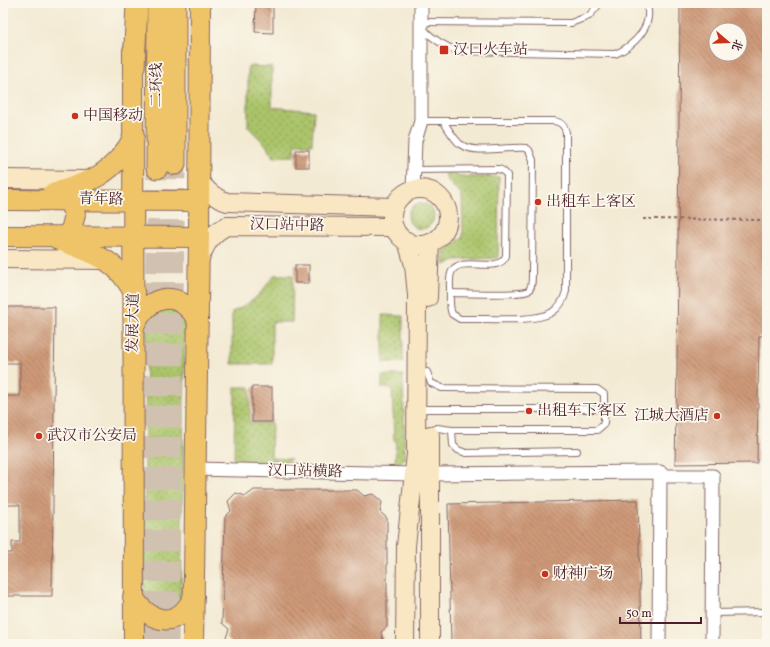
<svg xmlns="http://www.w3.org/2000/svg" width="770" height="647" font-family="Vollkorn,'Noto Serif SC',serif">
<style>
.green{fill:url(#green-dots);stroke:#7a724a}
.building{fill:url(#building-back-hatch);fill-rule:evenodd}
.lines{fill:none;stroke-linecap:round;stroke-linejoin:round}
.trunk-tunnel{stroke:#d1c1b1;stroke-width:21;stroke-dasharray:21 10;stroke-linecap:butt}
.service-casing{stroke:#856666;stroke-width:8}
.minor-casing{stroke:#856666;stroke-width:15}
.secondary-casing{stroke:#856666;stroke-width:20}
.primary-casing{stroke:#856666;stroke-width:22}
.trunk-casing{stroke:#856666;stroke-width:23}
.path{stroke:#856666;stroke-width:2;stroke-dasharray:3 3;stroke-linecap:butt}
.service{stroke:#fff;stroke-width:6}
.minor{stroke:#fff;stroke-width:13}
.secondary{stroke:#f9e7c3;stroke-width:18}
.primary{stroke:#efc469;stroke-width:20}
.trunk{stroke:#efc469;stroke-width:21}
.poi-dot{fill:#c8321e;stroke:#fbf7ec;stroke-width:1.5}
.labels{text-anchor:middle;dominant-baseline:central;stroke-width:3.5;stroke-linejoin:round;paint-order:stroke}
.poi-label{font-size:15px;fill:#4a1f2b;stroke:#fbf7ec;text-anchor:start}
.street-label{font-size:15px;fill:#4a1f2b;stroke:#fbf7ec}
</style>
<defs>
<pattern id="green-dots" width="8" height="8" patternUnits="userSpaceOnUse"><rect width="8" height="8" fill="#aac46a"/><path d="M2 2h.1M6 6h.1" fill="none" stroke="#8c9f57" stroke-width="1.8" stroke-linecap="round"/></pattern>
<pattern id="building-back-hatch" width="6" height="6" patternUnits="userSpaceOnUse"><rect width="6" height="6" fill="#ce9a78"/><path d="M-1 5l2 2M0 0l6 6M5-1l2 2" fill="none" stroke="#a97d63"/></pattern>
</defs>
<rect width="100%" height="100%" fill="#fbf7ec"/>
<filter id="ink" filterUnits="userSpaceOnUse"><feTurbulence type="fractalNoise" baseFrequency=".025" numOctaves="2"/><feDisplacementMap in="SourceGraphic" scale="8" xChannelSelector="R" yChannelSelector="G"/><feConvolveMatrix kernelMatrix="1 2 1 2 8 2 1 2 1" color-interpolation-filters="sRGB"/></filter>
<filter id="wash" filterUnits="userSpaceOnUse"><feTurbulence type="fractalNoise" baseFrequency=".012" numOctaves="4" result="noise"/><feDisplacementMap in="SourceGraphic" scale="16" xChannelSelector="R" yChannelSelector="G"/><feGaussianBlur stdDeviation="0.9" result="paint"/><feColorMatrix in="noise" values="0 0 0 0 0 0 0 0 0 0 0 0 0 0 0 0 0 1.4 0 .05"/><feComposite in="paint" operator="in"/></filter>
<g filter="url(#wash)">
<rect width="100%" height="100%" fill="#f3ead3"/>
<!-- green -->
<g class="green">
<polygon points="248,66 272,67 272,107 314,111 312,145 296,144 294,156 274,157 266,145 248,127"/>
<polygon points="446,169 459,177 499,177 498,258 455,260 445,265 444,251 463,237 462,196 446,179"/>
<circle cx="421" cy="216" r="13"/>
<path d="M274 275H293L292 322H272V364H232V312C253 303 261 294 274 275Z"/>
<polygon points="161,305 181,313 185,320 181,597 178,609 163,615 144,597 146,321"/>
<polygon points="383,315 403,316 403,362 383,362"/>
<polygon points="382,375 403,375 405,458 398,464 395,464 396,440 394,440 392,388 382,388"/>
<polygon points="235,387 250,387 250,423 272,423 271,458 291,459 287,463 234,463"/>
</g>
<g id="blocks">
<!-- building -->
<g class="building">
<polygon points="256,3 273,3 273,33 255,32"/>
<path d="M680 3H767V336H759L757 463 675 464 677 369ZM716 30H740V54H716Z"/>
<rect x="296" y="150" width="13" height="17"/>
<rect x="295" y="265" width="14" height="18"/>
<polygon points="3,307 55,307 52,596 3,596 3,553 12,553 12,542 20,542 20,505 3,505 3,396 20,396 20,363 3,363"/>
<rect x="252" y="387" width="20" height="35"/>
<polygon points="254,490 357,490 364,496 373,494 382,502 380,512 387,518 387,627 381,632 383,640 378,644 232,644 226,638 229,629 222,623 225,517 231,511 228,501 236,493 246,496"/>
<polygon points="638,500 641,644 451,644 448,504"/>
</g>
</g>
</g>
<g filter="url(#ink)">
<use href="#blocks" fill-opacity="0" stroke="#856666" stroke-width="1"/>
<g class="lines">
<!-- trunk-tunnel -->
<g class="trunk-tunnel">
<polyline points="151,644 157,168"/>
<polyline points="168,644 175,164"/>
</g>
<!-- service casing -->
<g class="service-casing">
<g id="service">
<polyline points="421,22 571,23 589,16 600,3"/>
<path d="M422 28C433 39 444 47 459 51L615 54C634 46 655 25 646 3"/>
<path d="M443 121C448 128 453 138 460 144 474 155 508 146 526 148L529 150 533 160 532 276C532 281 532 288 528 291 519 296 464 293 450 293"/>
<path d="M414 170 499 169 503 171 507 175 506 256C498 275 461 255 452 271 449 276 450 283 450 289 450 297 449 307 452 314L460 319C483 318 532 323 551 313 559 308 564 300 566 291V132C564 125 561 122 554 121H421"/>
<polyline points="427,372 431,383 442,388 597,389 604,394 604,422 603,425 597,430 452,430 437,428 431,433"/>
<polyline points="418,409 604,409"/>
<polyline points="452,430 453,445 458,450 466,453 577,451"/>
<polyline points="712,613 767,612"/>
</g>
</g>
<!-- minor casing -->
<g class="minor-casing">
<g id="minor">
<polyline points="413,190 415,141 421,121 421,3"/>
<polyline points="195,469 414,474"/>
<polyline points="430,474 660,472 659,644"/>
<polyline points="660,476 713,476 712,644"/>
</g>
</g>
<!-- secondary casing -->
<g class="secondary-casing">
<g id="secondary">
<polyline points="3,179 87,180"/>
<path d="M199 181C208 191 214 198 227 202L394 207"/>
<circle cx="420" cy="217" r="28"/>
<polyline points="3,259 106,260"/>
<path d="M199 261C205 245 211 233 227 226L394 227"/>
<polyline points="428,298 430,243"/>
<polyline points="430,435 430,644"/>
<polyline points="405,644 406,546 416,454 417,295 414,265 407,241"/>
</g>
</g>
<!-- primary casing -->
<g class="primary-casing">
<g id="primary">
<polyline points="133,51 134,644"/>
<path d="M52 194C91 182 114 174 134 137"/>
<polyline points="3,200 199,201"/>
<polyline points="3,236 199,237"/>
<polyline points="67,236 72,227 75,214 67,199"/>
<path d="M59 240C94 254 117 258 135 295"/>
<path d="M134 326C150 294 177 288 198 320"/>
<path d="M133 597C151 625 179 629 194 596"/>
<polyline points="193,644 199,237 200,3"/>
</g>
</g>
<!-- trunk casing -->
<g class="trunk-casing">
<g id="trunk">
<polyline points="134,67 137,3"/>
<polyline points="175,164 175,3"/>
<polyline points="157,168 158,3"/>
</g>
</g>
<!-- path -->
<polyline class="path" points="643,219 767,220"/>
<!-- service -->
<use href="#service" class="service"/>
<!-- minor -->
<use href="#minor" class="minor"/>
<!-- secondary -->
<use href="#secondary" class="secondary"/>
<!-- primary -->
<use href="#primary" class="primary"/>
<!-- trunk -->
<use href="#trunk" class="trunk"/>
</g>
</g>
<!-- markers -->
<g class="poi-dot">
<rect x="439" y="45" width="10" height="10" rx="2"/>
<circle cx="75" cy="116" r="4"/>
<circle cx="538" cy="202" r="4"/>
<circle cx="529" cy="411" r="4"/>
<circle cx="717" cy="416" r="4"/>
<circle cx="39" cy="436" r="4"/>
<circle cx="545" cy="574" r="4"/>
</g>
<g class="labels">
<!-- poi labels -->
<g class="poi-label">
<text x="453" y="50">汉口火车站</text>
<text x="83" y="116">中国移动</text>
<text x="546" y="202">出租车上客区</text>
<text x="537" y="411">出租车下客区</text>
<text x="709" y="416" text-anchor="end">江城大酒店</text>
<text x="47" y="436">武汉市公安局</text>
<text x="553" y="574">财神广场</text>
</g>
<!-- street labels -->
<g class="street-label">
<text transform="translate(157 85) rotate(-90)">二环线</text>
<text transform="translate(101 200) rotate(1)">青年路</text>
<text transform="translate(287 226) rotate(1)">汉口站中路</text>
<text transform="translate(134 323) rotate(-89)">发展大道</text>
<text transform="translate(305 472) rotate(1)">汉口站横路</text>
</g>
</g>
<!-- margin -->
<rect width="770" height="647" fill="none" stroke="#fbf7ec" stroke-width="16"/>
<!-- north arrow -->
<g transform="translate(728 42) rotate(109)"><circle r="19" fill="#fbf7ec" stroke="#b4a19f"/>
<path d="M0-3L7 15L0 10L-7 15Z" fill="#c8321e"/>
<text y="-6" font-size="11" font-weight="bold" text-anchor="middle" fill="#4a1f2b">北</text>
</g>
<!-- scale -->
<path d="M620 617v6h81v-6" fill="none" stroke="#4a1f2b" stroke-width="2"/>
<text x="626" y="617" font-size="12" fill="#4a1f2b" stroke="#fbf7ec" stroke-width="3" paint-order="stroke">50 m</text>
</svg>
